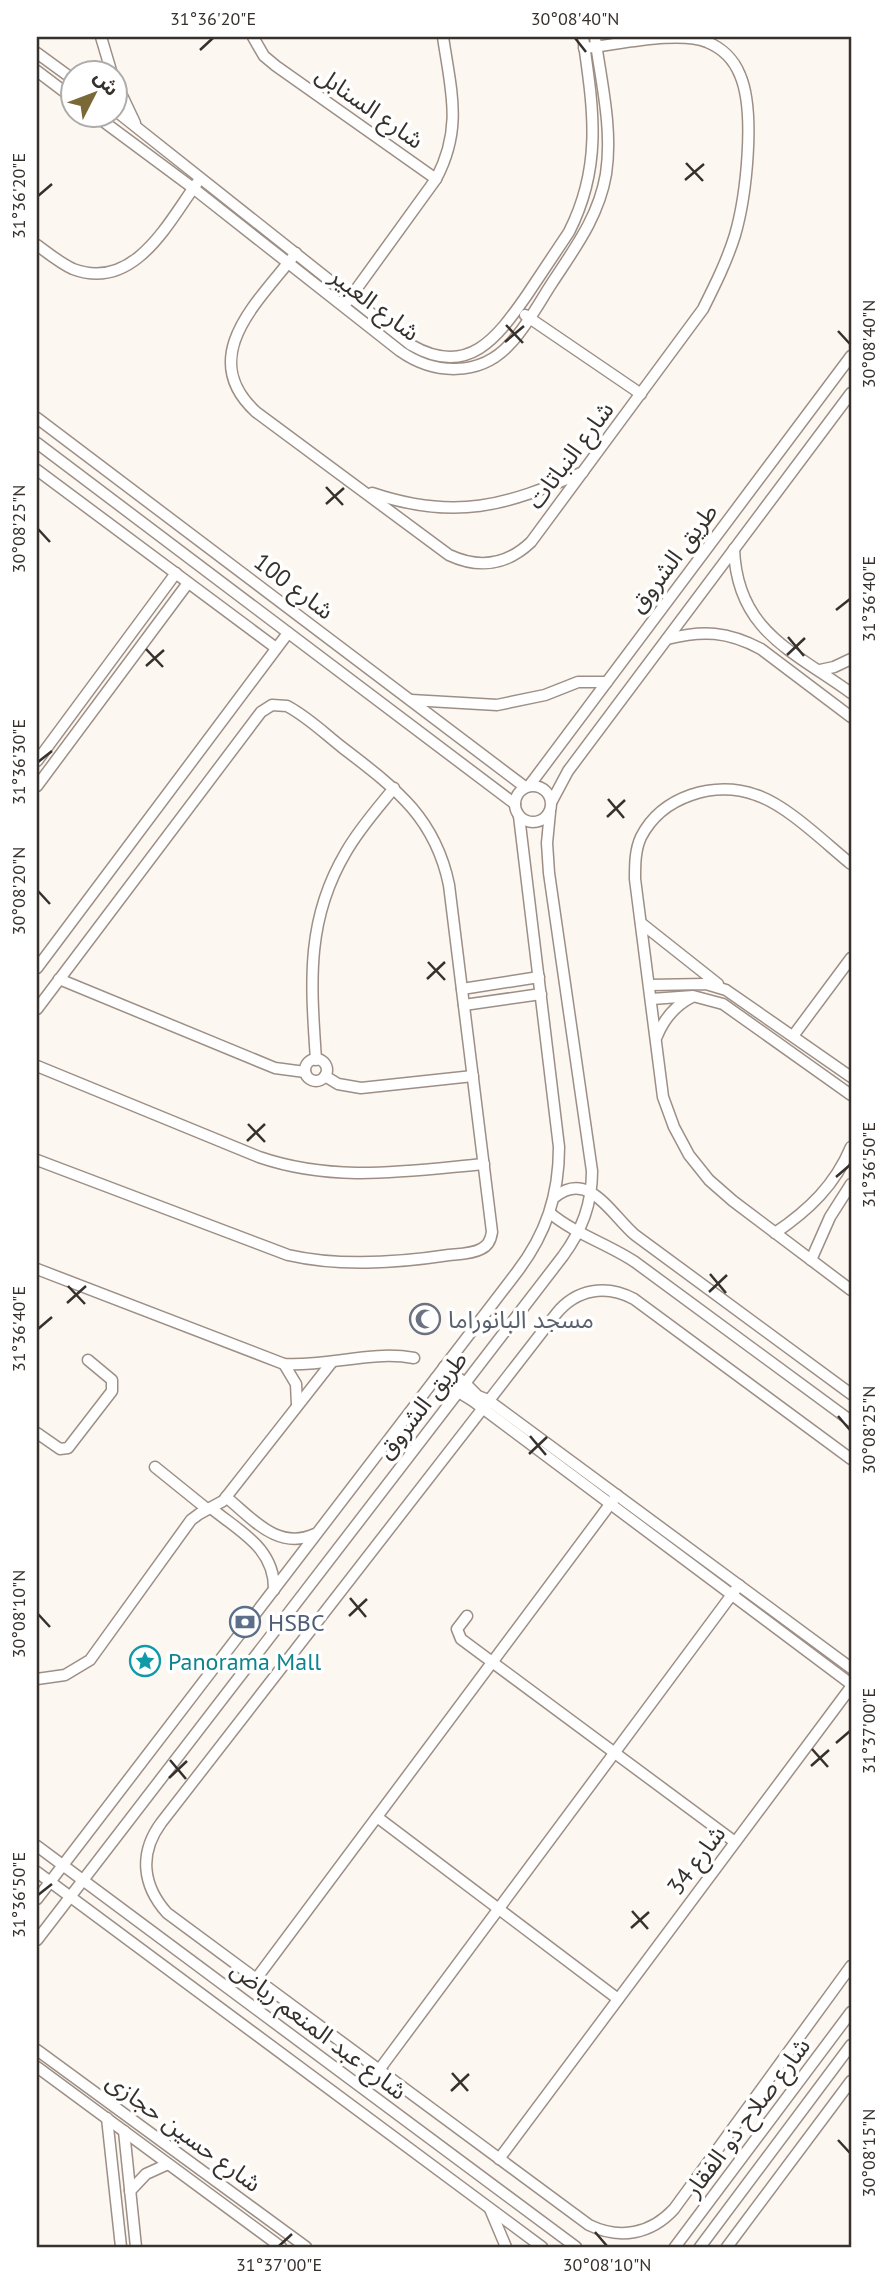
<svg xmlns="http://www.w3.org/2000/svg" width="888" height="2284" font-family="'PT Sans','Noto Sans Arabic',sans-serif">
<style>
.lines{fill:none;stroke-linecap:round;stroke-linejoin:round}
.minor-casing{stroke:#9d8f85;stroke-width:13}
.minor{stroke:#fff;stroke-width:10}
.ticks{fill:none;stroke:#37312d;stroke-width:2.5}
.labels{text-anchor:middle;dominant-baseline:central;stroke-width:7;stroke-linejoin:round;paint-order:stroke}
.street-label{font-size:24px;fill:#37312d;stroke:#fff}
.worship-label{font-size:24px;fill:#5b616d;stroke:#fff;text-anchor:start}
.service-label{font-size:24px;fill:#4e5e75;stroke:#fff;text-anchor:start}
.culture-label{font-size:24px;fill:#0d838f;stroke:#fff;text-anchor:start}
.neatline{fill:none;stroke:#37312d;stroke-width:2.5}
.ticks-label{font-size:18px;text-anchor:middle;fill:#37312d}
</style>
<rect width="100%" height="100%" fill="#fdf7f2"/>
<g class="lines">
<!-- minor casing -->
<g class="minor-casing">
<g id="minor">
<polyline points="101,37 112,74"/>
<polyline points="253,37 264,56 276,66 436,179"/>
<polyline points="37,53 74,80"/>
<polyline points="37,71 74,99"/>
<polyline points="116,83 135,123"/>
<path d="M116 111 411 345C468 378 497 338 527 295 541 274 555 253 569 232 603 165 593 108 583 37"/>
<path d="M96 116 193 188 400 351C434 375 480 377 510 344 527 326 539 303 552 283 575 248 599 216 606 174 613 129 601 81 595 37"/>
<path d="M37 245C48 253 60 263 73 269 134 292 168 223 197 183"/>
<path d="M296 253C260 300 195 356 256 412L449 555C479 569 507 565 531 542L703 309C715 285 727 261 735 235 746 197 756 112 740 75 734 60 722 48 707 42 679 30 616 45 584 48"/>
<path d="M347 302 436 179C463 128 451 91 443 37"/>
<polyline points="525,315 641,394"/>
<polyline points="37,418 525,787"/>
<polyline points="37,443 515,804"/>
<polyline points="37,470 276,648"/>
<path d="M372 493C455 521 506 506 583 472"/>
<path d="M734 549C737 631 793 651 851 693"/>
<path d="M667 639C703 630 727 631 761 649L851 717"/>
<polyline points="820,670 834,667 851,659"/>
<polyline points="411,700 497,705 545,695 578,682 607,682"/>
<polyline points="37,761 176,573"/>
<circle cx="533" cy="804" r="18"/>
<polyline points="37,786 188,583"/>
<polyline points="529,786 851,356"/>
<polyline points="552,801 568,771 851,393"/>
<path d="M851 864C825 843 787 805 756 795 715 780 662 796 641 837 635 850 635 864 635 879L663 1097 674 1127 689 1155 709 1180 733 1201 851 1290"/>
<polyline points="641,923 718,984"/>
<polyline points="37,968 288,633"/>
<polyline points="59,979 275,1068 305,1072"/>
<polyline points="650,985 706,984 726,990 851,1077"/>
<polyline points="462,989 539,977"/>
<polyline points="652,999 693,996 723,1004 851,1095"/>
<polyline points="464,1005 541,994"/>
<path d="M37 1009 261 712 272 705 287 706C308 717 325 734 343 748 395 788 435 817 449 885L492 1232C491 1239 488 1246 481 1249 472 1254 459 1254 449 1255 396 1263 340 1267 288 1255L37 1160"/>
<path d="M657 1036C664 1019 674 1006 692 997"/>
<polyline points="793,1036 851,958"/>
<circle cx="316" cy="1070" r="11"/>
<path d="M316 1060C311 984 305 921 346 852 359 829 377 809 394 788"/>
<path d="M37 1066 259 1157C335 1183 406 1171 484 1164"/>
<polyline points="325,1076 338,1084 361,1088 473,1076"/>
<path d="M555 1197C589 1169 612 1216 635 1235L851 1394"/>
<path d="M550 1213C575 1234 608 1244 635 1262L851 1421"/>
<path d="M775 1233C809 1210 835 1185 851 1147"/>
<polyline points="811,1260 830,1217 851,1184"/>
<path d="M37 1269 284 1364C327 1367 371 1350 414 1358"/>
<polyline points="284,1364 296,1384 297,1405"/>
<polyline points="444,1367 465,1383 478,1396 488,1400 851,1668"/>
<polyline points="436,1378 473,1401 851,1684"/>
<polyline points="37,1433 60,1449 68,1448 112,1391 112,1380 88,1360"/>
<path d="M851 1459 634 1299C606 1284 576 1289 556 1314L161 1823C139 1853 142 1885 167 1913L589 2225C620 2240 651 2234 674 2209L851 1966"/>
<polyline points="155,1467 207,1509"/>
<path d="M226 1497C253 1519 278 1551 315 1534"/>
<path d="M211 1508C240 1532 275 1548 274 1590"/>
<polyline points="467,1616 457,1629 461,1639 735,1842"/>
<polyline points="37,1679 65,1675 90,1660 191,1520 199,1514 223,1501 332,1362"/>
<polyline points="377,1817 618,1999"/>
<polyline points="37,1846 576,2247"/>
<polyline points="37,1872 542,2247"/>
<path d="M37 1899 517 1272C546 1234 559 1195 559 1147L519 816"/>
<path d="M37 1940 563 1256C582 1230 592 1204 592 1171L549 873 547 843 550 812"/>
<polyline points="256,1979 617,1495"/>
<polyline points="37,2050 306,2247"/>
<polyline points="37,2067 281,2247"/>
<polyline points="379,2070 739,1585"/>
<polyline points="107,2118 121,2247"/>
<polyline points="124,2131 136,2247"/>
<polyline points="499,2159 851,1687"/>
<polyline points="130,2191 146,2174 168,2164"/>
<polyline points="490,2209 506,2247"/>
<polyline points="675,2247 851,2012"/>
<polyline points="700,2247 851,2045"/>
<polyline points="727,2247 851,2081"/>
</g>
</g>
<!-- minor -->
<use href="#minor" class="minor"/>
</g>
<!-- ticks -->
<path class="ticks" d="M575 38 586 52M200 50 213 38M686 163 703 181M685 180 704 164M38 196 52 184M506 325 523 343M838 331 850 344M505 342 524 326M326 487 343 505M326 504 344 488M38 529 50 542M836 610 850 599M788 637 804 656M146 649 163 667M787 655 805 638M146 666 164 650M38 762 52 751M608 799 624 818M607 817 625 800M38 891 50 904M428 962 445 980M427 979 445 962M248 1124 265 1142M247 1141 265 1124M836 1177 850 1165M710 1274 726 1293M68 1286 85 1304M709 1292 727 1275M67 1303 86 1286M38 1329 52 1317M838 1416 850 1430M530 1436 546 1455M529 1454 547 1437M350 1598 366 1617M38 1614 50 1627M349 1616 367 1599M836 1743 850 1731M812 1749 828 1767M170 1760 186 1779M811 1766 829 1750M169 1778 187 1761M38 1895 52 1884M632 1911 648 1929M631 1928 649 1912M452 2073 468 2091M451 2091 469 2074M838 2140 850 2153M595 2232 607 2246M279 2246 292 2234"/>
<!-- icons -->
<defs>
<g id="mosque-ring" transform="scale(1.575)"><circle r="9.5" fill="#fff" stroke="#6b7280" stroke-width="1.5"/><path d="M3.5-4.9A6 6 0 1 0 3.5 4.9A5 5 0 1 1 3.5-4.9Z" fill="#6b7280"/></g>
<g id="bank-ring" transform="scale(1.575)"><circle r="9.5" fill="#fff" stroke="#5c6f8a" stroke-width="1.5"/><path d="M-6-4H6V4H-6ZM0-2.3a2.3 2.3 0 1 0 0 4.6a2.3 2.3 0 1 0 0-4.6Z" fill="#5c6f8a"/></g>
<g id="sight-ring" transform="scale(1.575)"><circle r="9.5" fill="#fff" stroke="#0f9aa8" stroke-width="1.5"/><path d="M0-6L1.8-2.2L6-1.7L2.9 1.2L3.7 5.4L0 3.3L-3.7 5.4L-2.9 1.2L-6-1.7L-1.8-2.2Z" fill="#0f9aa8"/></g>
</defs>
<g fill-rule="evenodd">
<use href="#mosque-ring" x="425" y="1319"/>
<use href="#bank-ring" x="245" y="1622"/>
<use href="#sight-ring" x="145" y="1661"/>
</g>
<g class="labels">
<!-- street labels -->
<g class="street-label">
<text transform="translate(370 107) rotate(35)">شارع السنابل</text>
<text transform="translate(375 304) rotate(37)">شارع العبير</text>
<text transform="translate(570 455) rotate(-53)">شارع النباتات</text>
<text transform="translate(673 558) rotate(-53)">طريق الشروق</text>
<text transform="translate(294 586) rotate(37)">شارع 100</text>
<text transform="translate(422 1405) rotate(-52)">طريق الشروق</text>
<text transform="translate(696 1860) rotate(-53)">شارع 34</text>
<text transform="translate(319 2030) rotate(37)">شارع عبد المنعم رياض</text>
<text transform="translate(747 2117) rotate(-53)">شارع صلاح ذو الفقار</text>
<text transform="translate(184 2132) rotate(36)">شارع حسين حجازى</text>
</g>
<!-- worship labels -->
<g class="worship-label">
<text x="448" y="1319">مسجد البانوراما</text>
</g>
<!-- service labels -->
<g class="service-label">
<text x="268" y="1622">HSBC</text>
</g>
<!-- culture labels -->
<g class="culture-label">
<text x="168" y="1661">Panorama Mall</text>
</g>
</g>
<!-- border -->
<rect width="888" height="2284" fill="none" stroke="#ffffff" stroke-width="77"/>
<!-- north arrow -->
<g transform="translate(94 94) rotate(48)"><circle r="33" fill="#ffffff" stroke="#afadab" stroke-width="2"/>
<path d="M0-5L12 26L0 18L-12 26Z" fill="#7a6836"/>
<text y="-10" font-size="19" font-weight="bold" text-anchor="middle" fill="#37312d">ش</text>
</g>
<rect x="38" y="38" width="812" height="2208" class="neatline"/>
<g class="ticks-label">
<text x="213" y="25">31°36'20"E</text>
<text x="575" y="25">30°08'40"N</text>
<text transform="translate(19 196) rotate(-90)" y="6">31°36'20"E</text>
<text transform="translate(869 344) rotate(-90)" y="6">30°08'40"N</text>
<text transform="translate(19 529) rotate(-90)" y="6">30°08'25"N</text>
<text transform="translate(869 599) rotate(-90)" y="6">31°36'40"E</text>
<text transform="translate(19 762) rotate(-90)" y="6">31°36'30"E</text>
<text transform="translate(19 891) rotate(-90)" y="6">30°08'20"N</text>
<text transform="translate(869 1165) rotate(-90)" y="6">31°36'50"E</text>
<text transform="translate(19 1329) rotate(-90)" y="6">31°36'40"E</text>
<text transform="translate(869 1430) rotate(-90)" y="6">30°08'25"N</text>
<text transform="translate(19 1614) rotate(-90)" y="6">30°08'10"N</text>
<text transform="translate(869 1731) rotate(-90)" y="6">31°37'00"E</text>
<text transform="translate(19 1895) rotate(-90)" y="6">31°36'50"E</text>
<text transform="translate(869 2153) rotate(-90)" y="6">30°08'15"N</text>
<text x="279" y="2271">31°37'00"E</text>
<text x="607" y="2271">30°08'10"N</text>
</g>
</svg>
